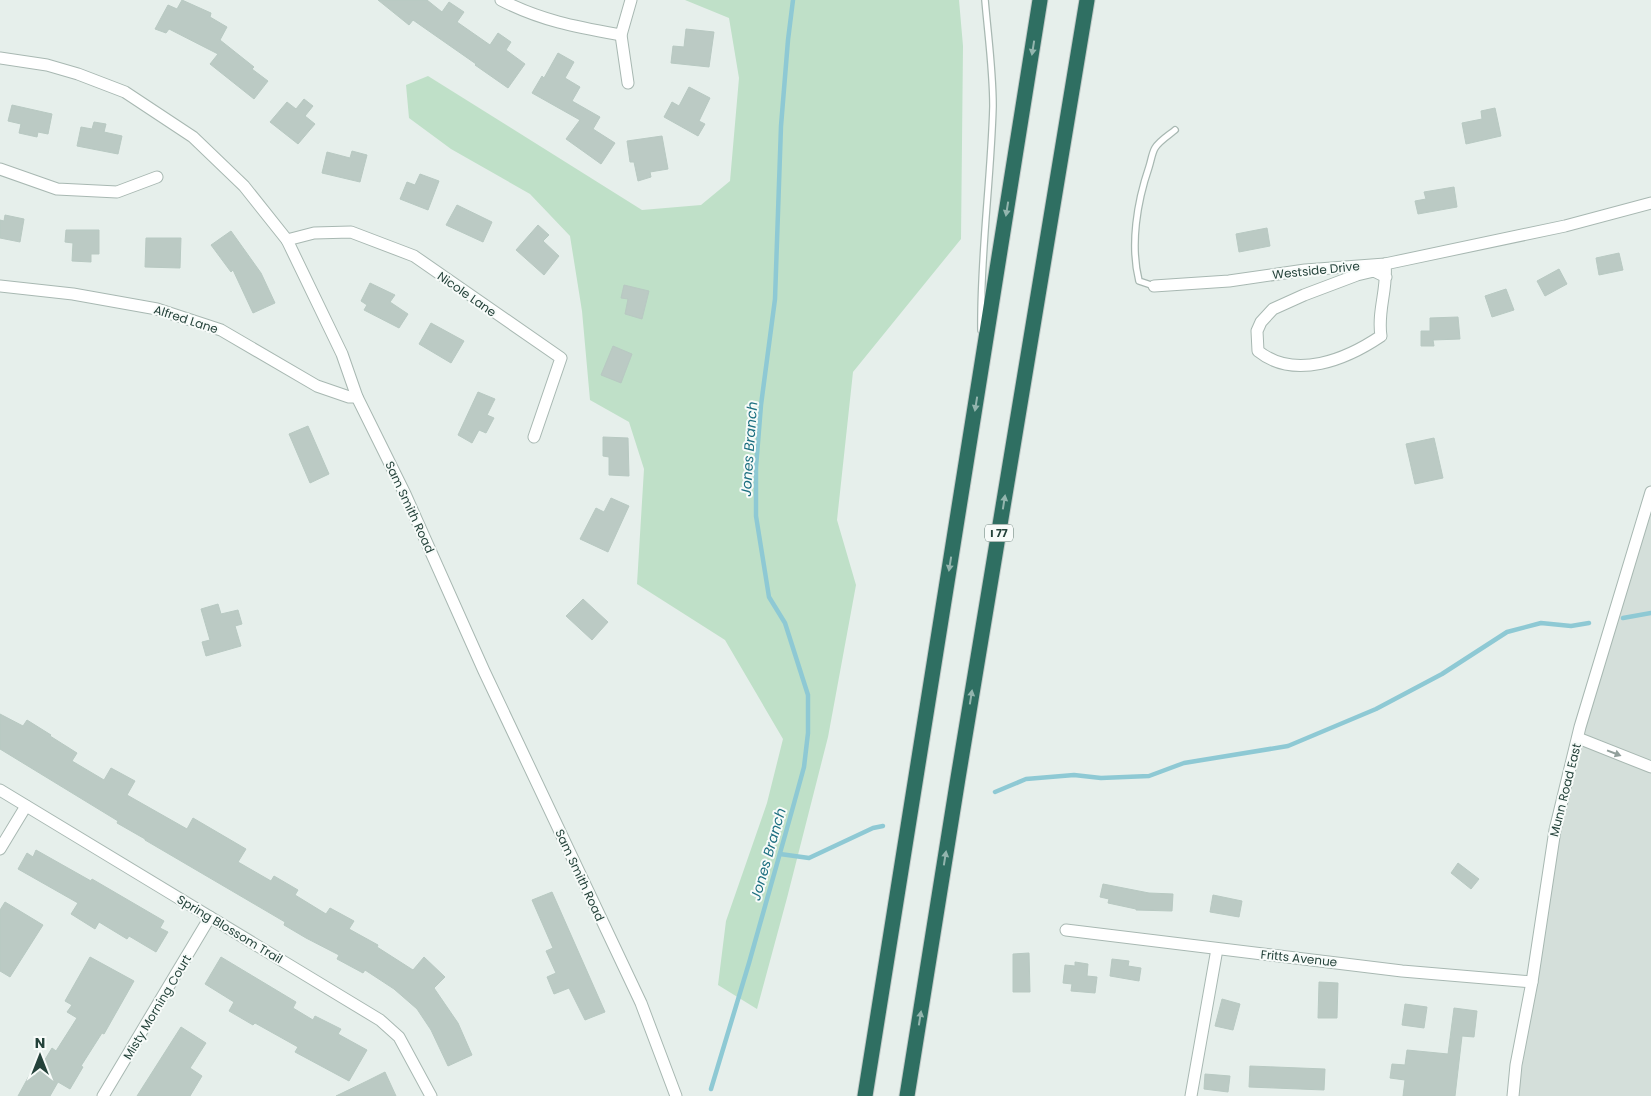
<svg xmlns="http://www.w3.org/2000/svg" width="1651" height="1096" font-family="Poppins,sans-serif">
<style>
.built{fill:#d4dfda}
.green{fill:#bfe0c8}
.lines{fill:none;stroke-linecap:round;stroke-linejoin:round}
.stream{stroke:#8ec9d4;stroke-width:4.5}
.building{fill:#bbcac4;stroke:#b8c9c2}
.service-casing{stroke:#a8b8b2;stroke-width:8}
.minor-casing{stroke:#a8b8b2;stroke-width:13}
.motorway-casing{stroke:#c2cac8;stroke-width:17}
.service{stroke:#fff;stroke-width:5.5}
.minor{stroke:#fff;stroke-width:11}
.motorway{stroke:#2f6f62;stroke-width:15}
.oneway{fill:#93b5ae}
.oneway2{fill:#92a09c}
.labels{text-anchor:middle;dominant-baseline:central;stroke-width:4;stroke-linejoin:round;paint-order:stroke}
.shield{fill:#f7fbf9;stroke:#637a73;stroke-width:1}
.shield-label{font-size:11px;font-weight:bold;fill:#24423a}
.street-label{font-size:12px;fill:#24423a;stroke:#f7fbf9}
.water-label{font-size:14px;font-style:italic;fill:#1c6f80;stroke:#f7fbf9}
</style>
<rect width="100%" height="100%" fill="#e6efeb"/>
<!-- built -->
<polygon class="built" points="1651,505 1651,1096 1518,1096 1557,831 1584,728"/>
<!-- green -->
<polygon class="green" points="685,0 959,0 963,46 961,239 853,372 837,520 856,585 828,737 787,898 757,1009 718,985 726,921 767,803 783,739 725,640 637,584 644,469 629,422 590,400 582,311 570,236 530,194 451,149 409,118 406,85 428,76 642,210 701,205 730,181 739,78 729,18"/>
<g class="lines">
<!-- stream -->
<g class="stream">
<polyline points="1623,618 1651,613"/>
<polyline points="995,792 1026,779 1074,775 1101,778 1149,776 1184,763 1288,746 1376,709 1442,674 1507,632 1541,623 1571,626 1589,623"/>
<polyline points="780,854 809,858 873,828 883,826"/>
<polyline points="711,1089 749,963 793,807 804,767 808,733 808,695 785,623 769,597 756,516 756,467 761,405 775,299 781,126 788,40 793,0"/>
</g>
</g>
<!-- building -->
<g class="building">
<polygon points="182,0 211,13 210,17 227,27 220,40 254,67 252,69 268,81 254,99 210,64 218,54 169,29 166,33 155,29 168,5 177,9"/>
<polygon points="378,0 427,0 442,12 449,2 464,12 457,22 490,45 498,33 511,42 506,50 525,64 508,88 475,65 476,64 413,20 409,25"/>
<polygon points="686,29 714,32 709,67 671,63 673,46 684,47"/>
<polygon points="558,53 574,62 565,78 580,87 572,101 600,117 593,129 615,143 601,164 566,139 580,120 532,93 542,76 544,78"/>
<polygon points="689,87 710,98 699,121 705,124 698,136 664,117 672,102 679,106"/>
<polygon points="304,99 313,106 305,116 315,124 298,144 270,122 287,102 296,109"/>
<polygon points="12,105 52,114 48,134 38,132 37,137 19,133 21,124 8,121"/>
<polygon points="1495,108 1501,136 1466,144 1462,123 1482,119 1481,111"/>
<polygon points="94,122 106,124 104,132 122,136 118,154 77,146 81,127 92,129"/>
<polygon points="662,136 668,169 650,172 651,177 638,181 634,162 630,162 627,141"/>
<polygon points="352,151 367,155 360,182 322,173 327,152 350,158"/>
<polygon points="420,174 439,181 428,210 400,199 407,182 415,185"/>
<polygon points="1454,187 1457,207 1418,214 1415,201 1426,199 1424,192"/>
<polygon points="457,205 492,222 483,242 446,225"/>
<polygon points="5,215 24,219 20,242 0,238 0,220 4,221"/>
<polygon points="538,225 549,235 543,241 559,256 544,275 516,250"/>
<polygon points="1267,228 1270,246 1239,252 1236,234"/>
<polygon points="66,230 99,230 99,254 91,254 91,262 72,261 73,243 65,242"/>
<polygon points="231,231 261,273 275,303 253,313 233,270 231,272 211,245"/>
<polygon points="146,238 181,238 180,268 145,267"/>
<polygon points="1619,253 1623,270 1599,275 1596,258"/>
<polygon points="1559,269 1567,284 1545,296 1537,281"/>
<polygon points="370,283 395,295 390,302 408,314 399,328 364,310 367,305 361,301"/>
<polygon points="624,285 649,291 642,319 625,314 628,299 621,298"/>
<polygon points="1506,289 1514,310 1492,317 1485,296"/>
<polygon points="1458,317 1460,339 1433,340 1434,346 1421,346 1421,331 1430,331 1430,318"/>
<polygon points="431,323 464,341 451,363 419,344"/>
<polygon points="613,346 632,354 621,383 601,375"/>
<polygon points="478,392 495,399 487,415 494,418 486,433 479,430 472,443 458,435"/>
<polygon points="308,426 329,474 310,483 289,434"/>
<polygon points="603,437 628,438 629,476 609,475 609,457 603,456"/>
<polygon points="1434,438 1443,478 1415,484 1406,444"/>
<polygon points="611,498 629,506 608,552 580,539 596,508 604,512"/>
<polygon points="583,599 608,622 592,640 566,616"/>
<polygon points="218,604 221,614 238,610 242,624 235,626 241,646 206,656 202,642 210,640 201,609"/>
<polygon points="0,714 23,726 27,720 51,735 50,736 77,753 72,761 104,780 111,768 135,781 127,795 187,829 193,818 246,849 238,862 271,881 274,876 298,890 295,895 326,914 330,908 354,921 349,929 378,945 377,947 413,970 424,957 445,977 434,988 458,1023 472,1055 448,1066 431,1030 417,1009 394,989 365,970 363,973 337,959 339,955 306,938 284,925 285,922 145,840 145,839 117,823 118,821 0,749"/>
<polygon points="36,850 91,881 92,879 164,921 160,928 168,932 156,952 129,936 127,939 99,922 95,929 71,914 78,903 18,869 27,853 33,857"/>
<polygon points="1458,863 1479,879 1471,889 1451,873"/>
<polygon points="1103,884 1149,893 1173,894 1172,911 1136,910 1136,909 1108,903 1109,899 1100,897"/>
<polygon points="552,892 605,1012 585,1020 569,988 554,994 547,977 556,973 546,951 553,948 532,900"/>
<polygon points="1213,895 1242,901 1239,917 1210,912"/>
<polygon points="5,902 43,925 10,977 0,971 0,910"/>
<polygon points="1029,953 1030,992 1013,992 1013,954"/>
<polygon points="90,957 134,981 104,1034 102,1033 81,1066 83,1067 70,1089 58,1082 50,1096 18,1096 30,1074 35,1076 52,1048 56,1051 77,1018 67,1012 72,1005 65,1001"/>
<polygon points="221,957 296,1002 293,1008 313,1020 315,1016 341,1029 338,1034 367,1050 349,1081 295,1052 298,1047 255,1023 253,1025 229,1011 234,1002 205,984"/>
<polygon points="1112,959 1129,961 1128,966 1141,968 1139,981 1110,976"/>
<polygon points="1075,962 1088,964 1087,976 1097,977 1095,993 1071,991 1072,984 1063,983 1065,965 1075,966"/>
<polygon points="1319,982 1338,983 1337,1018 1318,1018"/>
<polygon points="1222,999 1240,1004 1233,1030 1215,1026"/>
<polygon points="1405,1004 1427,1007 1424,1028 1402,1025"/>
<polygon points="1454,1008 1477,1011 1474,1037 1462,1036 1455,1096 1403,1096 1405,1080 1390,1078 1392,1064 1405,1065 1407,1050 1448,1054"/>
<polygon points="181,1027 206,1043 190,1068 202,1076 190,1096 137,1096"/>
<polygon points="1250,1066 1325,1069 1324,1090 1249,1087"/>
<polygon points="385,1072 396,1096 336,1096 367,1081"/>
<polygon points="1205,1074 1230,1076 1228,1092 1204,1089"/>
</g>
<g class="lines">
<!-- service casing -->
<g class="service-casing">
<g id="service">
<path d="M1154 286 1139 281C1130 245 1137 202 1149 167 1151 161 1152 153 1155 148 1159 141 1169 135 1175 130"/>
<path d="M981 330C980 255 991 181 993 106 993 71 988 35 985 0"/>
</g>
</g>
<!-- minor casing -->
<g class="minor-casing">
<g id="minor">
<path d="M501 0C542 21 577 27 621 35"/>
<polyline points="0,58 47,65 78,74 125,92 193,137 244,186 287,240 342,354 357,397 405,494 484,671 641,1003 676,1096"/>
<polyline points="628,83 621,35 631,0"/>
<polyline points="0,169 57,189 117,192 157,177"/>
<polyline points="287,240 314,233 351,232 414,256 561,358 534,437"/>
<path d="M1385 264C1388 288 1377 311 1381 336 1347 359 1295 381 1258 351L1257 331 1261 322 1273 309 1304 295 1357 275 1374 271 1386 277"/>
<polyline points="0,286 73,294 157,309 221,330 317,386 349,397 357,397"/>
<polyline points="1154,286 1229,281 1305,270 1385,264 1565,226 1651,203"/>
<polyline points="1578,738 1651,767"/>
<polyline points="0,790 380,1020 399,1037 431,1096"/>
<polyline points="0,849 26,806"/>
<polyline points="1066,930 1402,971 1532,982"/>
<polyline points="103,1096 210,917"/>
<polyline points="1191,1096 1217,949"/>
<polyline points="1513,1096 1516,1065 1532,982 1555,830 1580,727 1651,492"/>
</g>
</g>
<!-- motorway casing -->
<g class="motorway-casing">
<g id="motorway">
<polyline points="865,1096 1040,0"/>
<polyline points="907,1096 958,778 1087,0"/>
</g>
</g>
<!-- service -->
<use href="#service" class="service"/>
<!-- minor -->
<use href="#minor" class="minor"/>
<!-- motorway -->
<use href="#motorway" class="motorway"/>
</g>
<!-- one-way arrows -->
<defs><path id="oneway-solid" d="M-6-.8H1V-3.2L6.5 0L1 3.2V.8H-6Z" transform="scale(1.25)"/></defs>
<g class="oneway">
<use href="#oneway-solid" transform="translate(1033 48) rotate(99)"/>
<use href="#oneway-solid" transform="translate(1007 209) rotate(99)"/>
<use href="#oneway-solid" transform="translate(976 404) rotate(99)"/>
<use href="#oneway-solid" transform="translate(1004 502) rotate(-81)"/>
<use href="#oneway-solid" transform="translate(950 564) rotate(99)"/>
<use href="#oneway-solid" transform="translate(971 697) rotate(-81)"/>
<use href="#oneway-solid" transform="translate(945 858) rotate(-81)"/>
<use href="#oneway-solid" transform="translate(920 1018) rotate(-81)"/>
</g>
<use class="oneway2" href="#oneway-solid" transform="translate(1614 753) rotate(21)"/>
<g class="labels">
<!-- shield labels -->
<rect class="shield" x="985" y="524.5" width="28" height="17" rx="4"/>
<g class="shield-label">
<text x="999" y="533">I 77</text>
</g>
<!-- street labels -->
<g class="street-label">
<text transform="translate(1316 270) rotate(-6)">Westside Drive</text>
<text transform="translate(467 294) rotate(35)">Nicole Lane</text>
<text transform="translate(186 319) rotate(18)">Alfred Lane</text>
<text transform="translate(410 507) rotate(65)">Sam Smith Road</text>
<text transform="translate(1565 790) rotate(-76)">Munn Road East</text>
<text transform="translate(580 875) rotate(65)">Sam Smith Road</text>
<text transform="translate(230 929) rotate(31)">Spring Blossom Trail</text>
<text transform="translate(1299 958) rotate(6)">Fritts Avenue</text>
<text transform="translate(157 1007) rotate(-59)">Misty Morning Court</text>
</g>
<!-- water labels -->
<g class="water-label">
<text transform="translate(749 449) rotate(-86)">Jones Branch</text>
<text transform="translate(768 854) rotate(-74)">Jones Branch</text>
</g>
</g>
<!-- north arrow -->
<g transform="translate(40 1056)" stroke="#f7fbf9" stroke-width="4" paint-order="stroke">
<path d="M0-4L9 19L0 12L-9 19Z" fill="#24423a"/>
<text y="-8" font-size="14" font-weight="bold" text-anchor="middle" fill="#24423a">N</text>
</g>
</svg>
